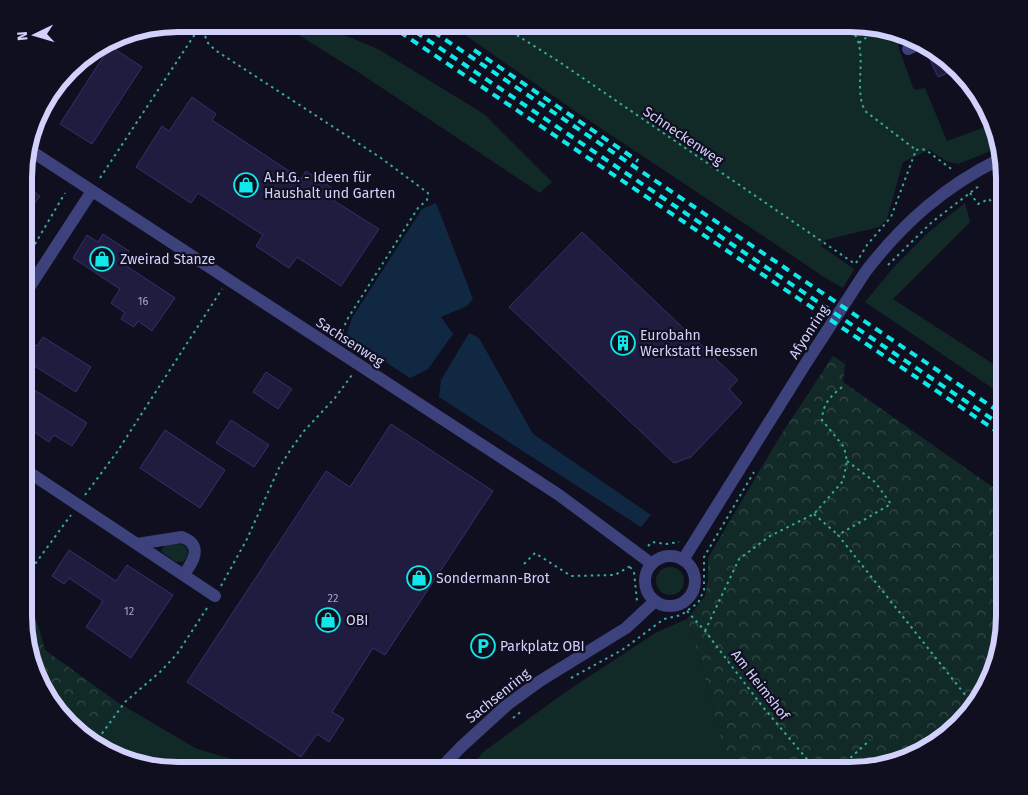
<svg xmlns="http://www.w3.org/2000/svg" width="1028" height="795" font-family="'Fira Sans',sans-serif">
<style>
.grass{fill:#122a27}
.forest{fill:url(#forest-crowns)}
.water{fill:#112843}
.building{fill:#201c40;stroke:#352f6b}
.lines{fill:none;stroke-linecap:round;stroke-linejoin:round}
.path{stroke:#36ab98;stroke-width:2;stroke-dasharray:2.5 4;stroke-linecap:butt}
.minor{stroke:#3d417c;stroke-width:12}
.tertiary{stroke:#3d417c;stroke-width:12}
.rail{stroke:#0fe9ea;stroke-width:4;stroke-dasharray:8 6;stroke-linecap:butt}
.labels{text-anchor:middle;dominant-baseline:central;stroke-width:4.5;stroke-linejoin:round;paint-order:stroke}
.number-label{font-size:11px;fill:#a6a4cd}
.street-label{font-size:14px;fill:#d2d1fc;stroke:#100f20}
.poi-label{font-size:14px;fill:#d2d1fc;stroke:#100f20;text-anchor:start}
.rim{fill:none;stroke:#d2d1fc;stroke-width:6}
</style>
<defs>
<pattern id="forest-crowns" width="20" height="18" patternUnits="userSpaceOnUse" patternTransform="scale(1.25)"><rect width="20" height="18" fill="#122a27"/><path d="M2 6a3 3 0 1 1 6 0M12 15a3 3 0 1 1 6 0" fill="none" stroke="#344847"/></pattern>
</defs>
<rect width="100%" height="100%" fill="#100f20"/>
<!-- grass -->
<g class="grass">
<polygon points="281,24 318,24 378,49 484,114 552,182 540,193 358,72"/>
<path d="M450 24H859L902 34 903 36 898 46 914 90 925 88 947 141 993 124 998 148 958 164 946 161 930 150 931 149 903 162 887 219 879 227 825 240 821 246 854 269 843 288 824 277C699 192 572 112 450 24Z"/>
<polygon points="965,203 970,222 893,299 1004,371 1004,396 865,302 894,267 931,230"/>
<path d="M181 544C190 548 190 556 183 562H176L162 552V549L165 545Z"/>
<circle cx="670" cy="581" r="14"/>
<polygon points="687,619 701,663 729,771 468,771 483,752 567,691 657,632"/>
<polygon points="117,702 197,749 274,771 169,771 120,760 87,739"/>
</g>
<!-- forest -->
<g class="forest">
<polygon points="833,356 845,364 843,382 1004,495 1004,627 992,676 966,719 909,759 849,771 729,771 701,663 687,619 705,596 708,579 708,558 779,438"/>
<polygon points="24,606 38,625 45,650 117,702 87,739 76,733 40,685 24,627"/>
</g>
<!-- water -->
<g class="water">
<polygon points="436,203 473,299 467,306 441,317 453,334 428,369 410,378 346,336 352,318 422,209"/>
<polygon points="469,333 479,338 533,434 651,515 641,527 439,397 441,380"/>
</g>
<!-- building -->
<g class="building">
<polygon points="110,46 142,67 92,144 60,124"/>
<polygon points="933,51 943,57 948,73 938,77 927,53"/>
<polygon points="192,97 216,114 212,120 301,179 306,171 338,192 333,200 379,229 341,286 297,257 289,268 256,246 263,235 198,193 191,203 136,167 162,126 169,131"/>
<polygon points="25,185 40,196 25,216"/>
<polygon points="582,232 738,380 729,389 742,403 691,457 674,463 509,307"/>
<polygon points="103,234 129,251 122,263 175,298 152,331 138,321 134,327 121,319 125,313 111,303 120,289 73,258 87,235 98,242"/>
<polygon points="43,337 91,367 76,392 25,360 25,339 37,346"/>
<polygon points="266,372 292,389 278,409 253,392"/>
<polygon points="25,384 87,423 72,446 54,435 49,442 27,427 32,420 25,416"/>
<polygon points="231,420 269,445 254,467 216,443"/>
<polygon points="391,424 493,491 385,655 373,648 332,712 344,719 329,742 317,734 301,757 187,682 326,471 350,487"/>
<polygon points="165,430 225,470 200,508 140,468"/>
<polygon points="69,550 116,581 127,565 173,595 131,658 86,627 103,601 69,578 64,584 52,576"/>
</g>
<g class="lines">
<!-- path -->
<g class="path">
<polyline points="200,24 208,43 215,50 381,158 428,193 427,200 418,208 348,318 343,329 341,338"/>
<polyline points="501,24 507,29 558,61 855,264"/>
<path d="M848 24C852 30 858 38 859 45 864 66 855 91 865 111L916 150"/>
<path d="M859 43C879 28 879 27 899 42"/>
<polyline points="916,150 921,149 926,150 954,171"/>
<polyline points="100,178 201,25"/>
<polyline points="970,193 978,204 989,199 1002,214 1004,214"/>
<polyline points="25,261 65,193"/>
<polyline points="856,263 867,245 891,217 916,150"/>
<polyline points="888,265 932,222 979,186"/>
<polyline points="847,461 875,482 891,504 838,535 974,706"/>
<polyline points="85,495 117,452 222,289"/>
<polyline points="814,514 838,535"/>
<polyline points="648,546 652,542 666,544 679,542"/>
<polyline points="524,564 535,553 571,576 615,575 632,565"/>
<polyline points="630,567 634,572 637,601"/>
<polyline points="24,570 35,564 71,515"/>
<polyline points="221,586 247,539 279,468 291,449 304,431 335,398 352,375"/>
<polyline points="687,611 705,631 762,706 817,771"/>
<path d="M705 631 739 559 770 536 814 514 843 481 847 461 844 447 822 420C823 403 830 397 842 387"/>
<polyline points="571,678 622,650 664,619 681,615 698,603 704,590 704,557 754,472"/>
<polyline points="513,718 523,710"/>
<polyline points="93,743 98,739 125,702 160,672 177,654 209,605"/>
<polyline points="845,764 865,764 871,767"/>
<polyline points="458,771 469,758"/>
<polyline points="836,771 870,740"/>
</g>
<!-- minor -->
<g class="minor">
<polyline points="908,49 921,43"/>
<polyline points="28,149 559,495 652,564"/>
<polyline points="25,294 92,191"/>
<polyline points="24,469 215,596"/>
<path d="M137 544 182 537C203 545 194 561 184 574"/>
</g>
<!-- tertiary -->
<g class="tertiary">
<circle cx="670" cy="581" r="25"/>
<path d="M683 560 806 363 866 271C904 222 945 186 1000 159"/>
<polyline points="438,771 461,747 507,705 540,681 626,628 655,601"/>
</g>
<!-- rail -->
<g class="rail">
<polyline points="388,24 1004,436"/>
<polyline points="404,24 1004,427"/>
<polyline points="422,24 1004,415"/>
<polyline points="474,50 638,161"/>
</g>
</g>
<!-- icons -->
<defs>
<g id="shop-ring" transform="scale(1.25)"><circle r="9.5" fill="#100f20" stroke="#0fe9ea" stroke-width="1.5"/><path d="M-5-2.5h2.3a2.7 3.5 0 0 1 5.4 0H5L5.5 6h-11ZM-1.5-2.5h3a1.5 2.3 0 0 0-3 0Z" fill="#0fe9ea"/></g>
<g id="building-ring" transform="scale(1.25)"><circle r="9.5" fill="#100f20" stroke="#0fe9ea" stroke-width="1.5"/><path d="M-4-6H4V6H1V3H-1V6H-4ZM-2.5-4.3h1.7v1.8h-1.7ZM.8-4.3h1.7v1.8H.8ZM-2.5-1h1.7V.8h-1.7ZM.8-1h1.7V.8H.8Z" fill="#0fe9ea"/></g>
<g id="parking-ring" transform="scale(1.25)"><circle r="9.5" fill="#100f20" stroke="#0fe9ea" stroke-width="1.5"/><path d="M-3.5-5.5H1a3.5 3.5 0 0 1 0 7H-1V5.5H-3.5ZM-1-3.4V-.6H.8a1.4 1.4 0 0 0 0-2.8Z" fill="#0fe9ea"/></g>
</defs>
<g fill-rule="evenodd">
<use href="#shop-ring" x="246" y="185"/>
<use href="#shop-ring" x="102" y="259"/>
<use href="#building-ring" x="623" y="343"/>
<use href="#shop-ring" x="419" y="578"/>
<use href="#shop-ring" x="328" y="620"/>
<use href="#parking-ring" x="483" y="646"/>
</g>
<g class="labels">
<!-- number labels -->
<g class="number-label">
<text x="143" y="301">16</text>
<text x="333" y="598">22</text>
<text x="129" y="611">12</text>
</g>
<!-- street labels -->
<g class="street-label">
<text transform="translate(683 136) rotate(34)">Schneckenweg</text>
<text transform="translate(809 332) rotate(-57)">Afyonring</text>
<text transform="translate(350 342) rotate(33)">Sachsenweg</text>
<text transform="translate(760 685) rotate(52)">Am Heimshof</text>
<text transform="translate(498 696) rotate(-39)">Sachsenring</text>
</g>
<!-- poi labels -->
<g class="poi-label">
<text x="264" y="177">A.H.G. - Ideen für<tspan x="264" dy="16">Haushalt und Garten</tspan></text>
<text x="120" y="259">Zweirad Stanze</text>
<text x="640" y="335">Eurobahn<tspan x="640" dy="16">Werkstatt Heessen</tspan></text>
<text x="436" y="578">Sondermann-Brot</text>
<text x="346" y="620">OBI</text>
<text x="500" y="646">Parkplatz OBI</text>
</g>
</g>
<!-- crop -->
<path d="M0 0H1028V795H0ZM178 32H850A146 146 0 0 1 996 178V616A146 146 0 0 1 850 762H178A146 146 0 0 1 32 616V178A146 146 0 0 1 178 32Z" fill="#100f20" fill-rule="evenodd"/>
<path class="rim" d="M178 32H850A146 146 0 0 1 996 178V616A146 146 0 0 1 850 762H178A146 146 0 0 1 32 616V178A146 146 0 0 1 178 32Z"/>
<!-- north arrow -->
<g transform="translate(35 35) rotate(265)" stroke="#100f20" stroke-width="4" paint-order="stroke">
<path d="M0-4L9 19L0 12L-9 19Z" fill="#d2d1fc"/>
<text y="-8" font-size="14" font-weight="bold" text-anchor="middle" fill="#d2d1fc">N</text>
</g>
</svg>
